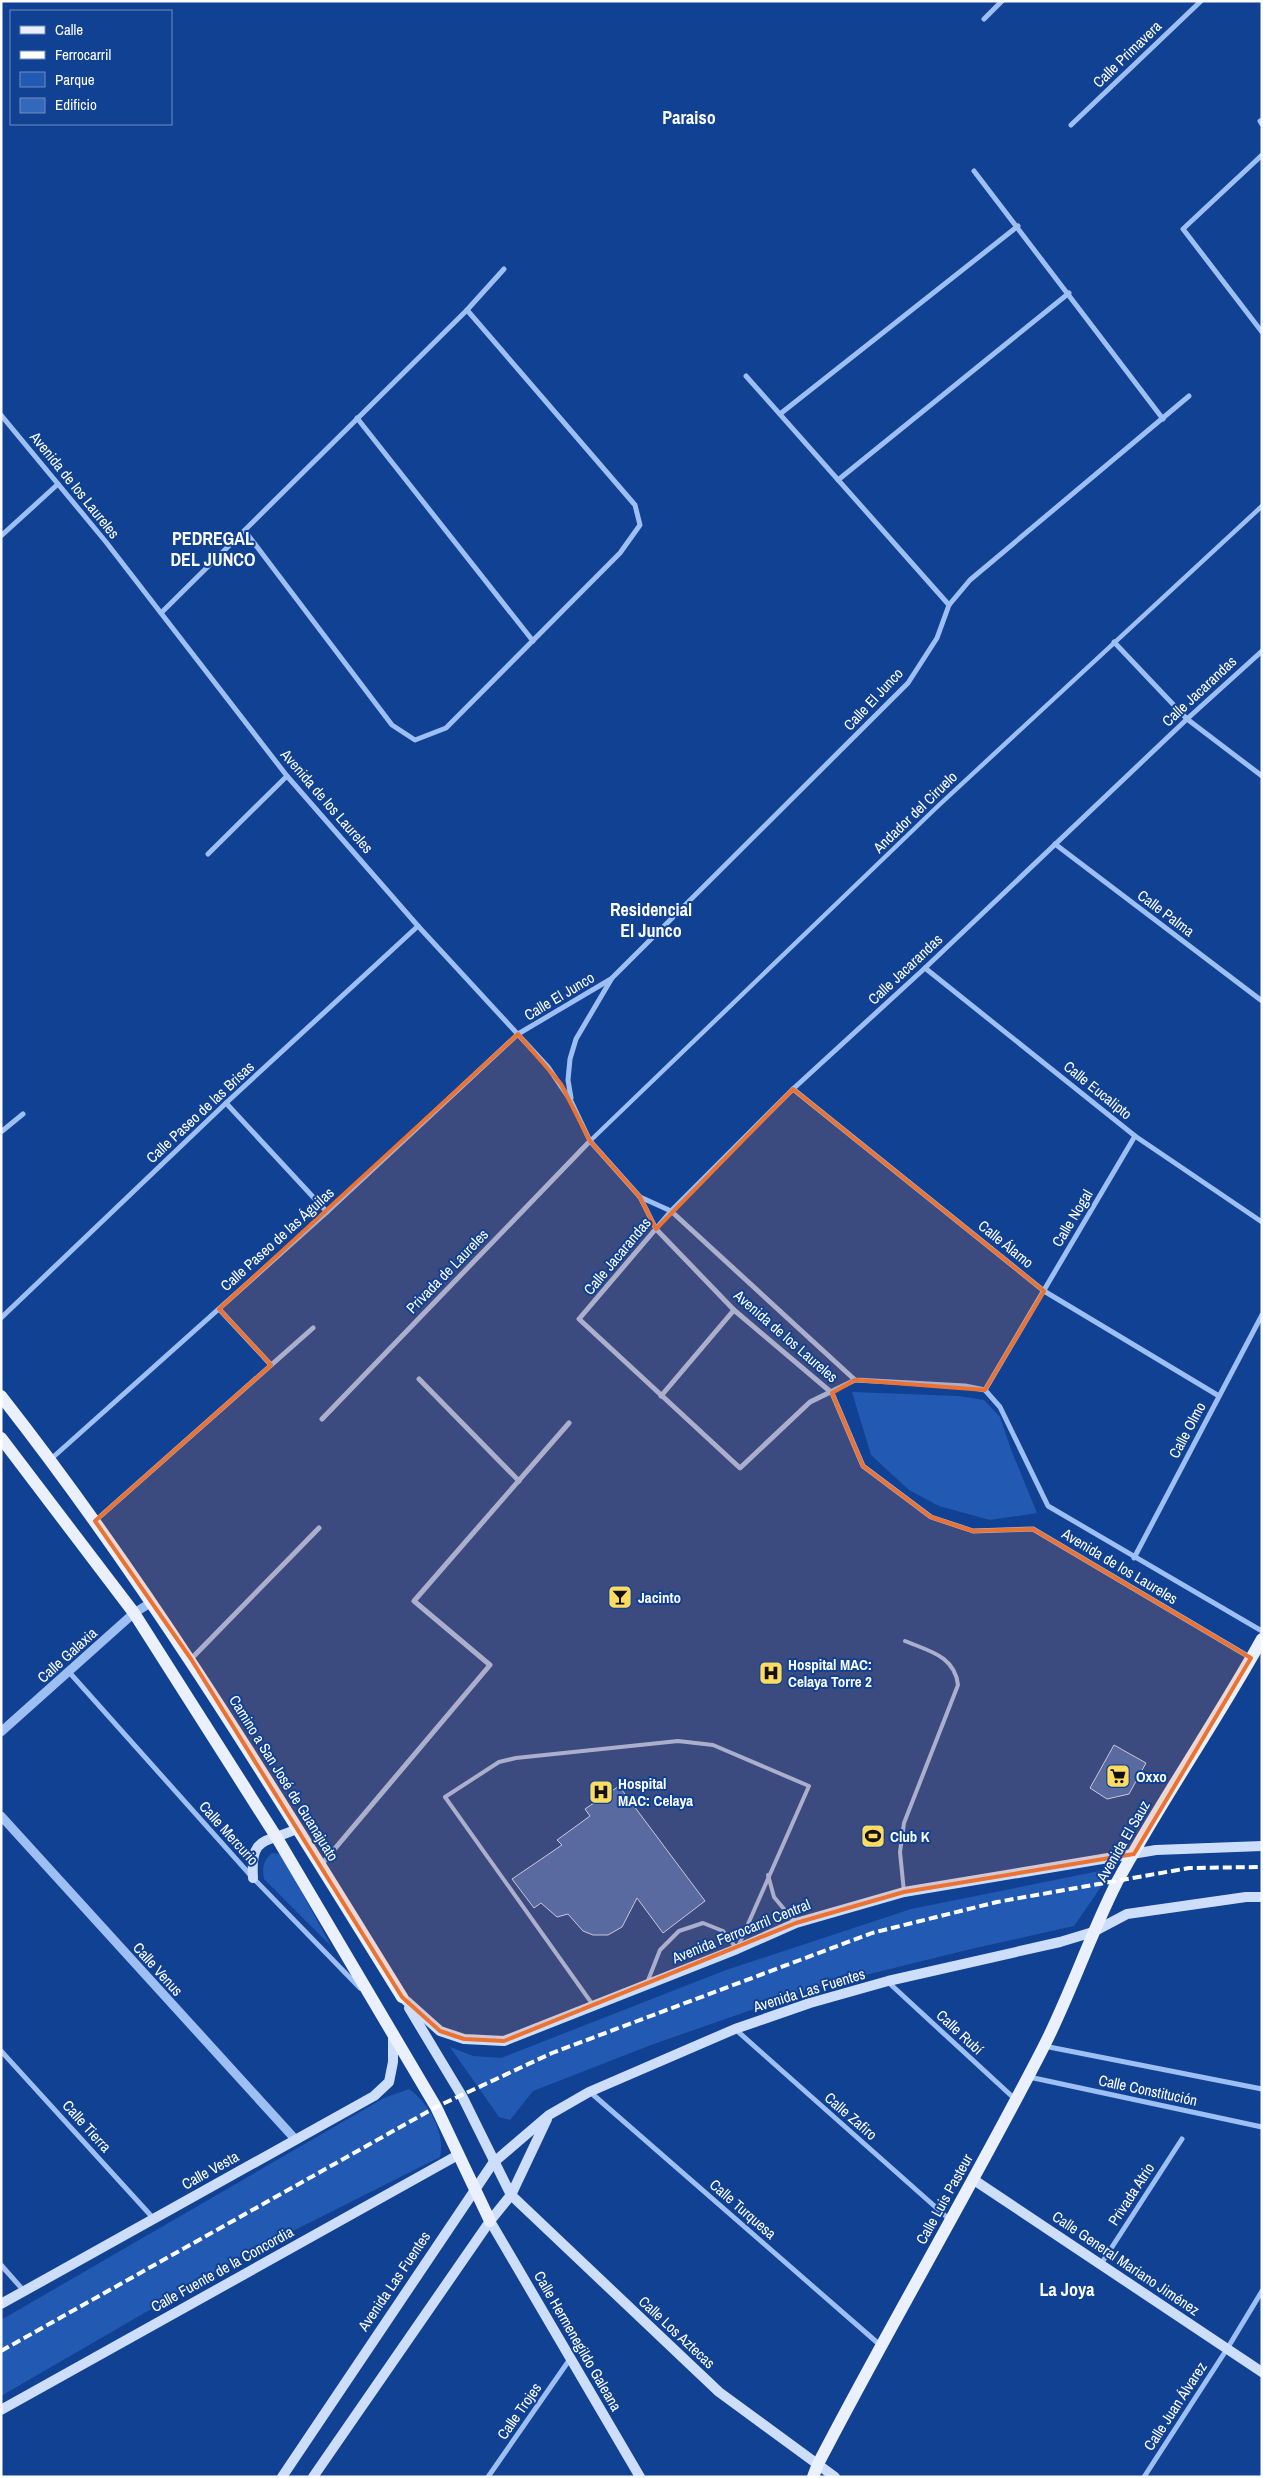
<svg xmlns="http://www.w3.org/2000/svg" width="1263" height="2478" font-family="'Archivo Narrow',sans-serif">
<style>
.green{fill:#225ab3}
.building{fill:#3468bb;stroke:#c5dbfe}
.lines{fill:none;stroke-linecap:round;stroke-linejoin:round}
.service{stroke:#9dbff3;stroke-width:4}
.pedestrian{stroke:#9dbff3;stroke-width:4.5}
.minor{stroke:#9dbff3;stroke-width:5}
.tertiary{stroke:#9dbff3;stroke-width:9}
.secondary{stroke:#cddefd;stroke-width:10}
.primary{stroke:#eaf0ff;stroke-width:12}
.rail{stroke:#fff;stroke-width:4;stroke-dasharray:9 4;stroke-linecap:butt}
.marked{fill:#eb7230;fill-opacity:0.2;stroke:#eb7230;stroke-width:4;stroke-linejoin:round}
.labels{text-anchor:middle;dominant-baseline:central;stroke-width:4;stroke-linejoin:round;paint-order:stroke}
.street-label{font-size:15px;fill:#fff;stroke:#104193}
.poi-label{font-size:15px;font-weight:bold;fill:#fff;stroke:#104193;text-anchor:start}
.quarter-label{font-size:18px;font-weight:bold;fill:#fff;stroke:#104193}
</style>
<rect width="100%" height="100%" fill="#104193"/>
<!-- green -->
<g class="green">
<polygon points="852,1392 959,1396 984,1400 1000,1417 1012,1452 1037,1513 990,1520 939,1506 909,1490 871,1455"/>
<path d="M272 1853 281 1854 331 1946 264 1879C262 1867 263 1861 272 1853Z"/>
<polygon points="1114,1868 1074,1926 971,1949 817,1987 651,2045 533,2091 510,2120 499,2117 450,2047 473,2056 501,2058 726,1970 911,1909"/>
<path d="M409 2089C428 2102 446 2133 440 2157L241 2257 1 2396V2320L384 2098Z"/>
</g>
<!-- building -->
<g class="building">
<polygon points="1114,1745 1146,1763 1129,1794 1107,1799 1090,1788"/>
<polygon points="619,1786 705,1901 663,1933 637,1898 622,1927 608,1935 593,1935 583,1931 568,1914 557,1917 541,1903 534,1908 512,1879 562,1845 557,1840 590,1816 585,1809"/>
</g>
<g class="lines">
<!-- service -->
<g class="service">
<polyline points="768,1875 774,1897 794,1921"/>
<path d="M904 1892 900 1852 904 1823 958 1685C955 1656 929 1651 905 1641"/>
<polyline points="593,2005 445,1797 499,1762 516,1758 678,1741 713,1745 809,1786 737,1949 723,1931 703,1923 679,1931 660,1950 647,1983"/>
</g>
<!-- pedestrian -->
<polyline class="pedestrian" points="590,1141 938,806 1262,506"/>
<!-- minor -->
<g class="minor">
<polyline points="984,19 1002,1"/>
<polyline points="1260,121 1262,124"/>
<polyline points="1071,125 1201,1"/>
<polyline points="1262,155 1183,229 1262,332"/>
<polyline points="974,171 1163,419"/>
<polyline points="746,376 949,605"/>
<polyline points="780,414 1018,226"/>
<polyline points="1,415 106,542 287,776 418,926 548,1067 571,1101 590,1141 640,1197 656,1229 734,1310 832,1393 863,1466 931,1517 973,1531 1033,1529 1251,1658"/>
<polyline points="357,418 533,641"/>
<polyline points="838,480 1069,293"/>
<polyline points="245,531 392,725 415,740 446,728 620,553 640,525 635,505 467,310"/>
<polyline points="1,536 58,484"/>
<polyline points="161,613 467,310 504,269"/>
<polyline points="1114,642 1187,719 1262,776"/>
<polyline points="1055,844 1262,1001"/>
<polyline points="208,854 287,776"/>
<polyline points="925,968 1135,1136 1262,1222"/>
<polyline points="793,1089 1044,1291 1219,1396"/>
<polyline points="571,1098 568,1080 570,1059 576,1039 612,978 908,683 937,638 949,605 970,580 1189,396"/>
<polyline points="226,1103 327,1212"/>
<polyline points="1,1132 23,1114"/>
<polyline points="640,1197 671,1211 855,1380 965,1386 985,1390 1000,1407 1048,1506 1262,1631"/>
<polyline points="219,1309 271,1365"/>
<polyline points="1,1318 226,1103 418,926"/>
<polyline points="419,1379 519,1481"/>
<polyline points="855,1380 810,1402 740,1468 579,1319 671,1211 793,1089 925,968 1187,719 1262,651"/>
<polyline points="985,1390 1135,1136"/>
<polyline points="661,1396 734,1310"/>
<polyline points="322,1419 590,1141"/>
<polyline points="51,1459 327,1212 518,1034 611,979"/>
<polyline points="95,1521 313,1328"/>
<polyline points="1134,1558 1262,1315"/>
<polyline points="191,1659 319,1528"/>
<polyline points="69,1672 253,1878 360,1988"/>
<polyline points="321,1865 490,1665 414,1601 569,1423"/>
<polyline points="888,1982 1016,2100"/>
<polyline points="735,2029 949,2219"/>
<polyline points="1044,2046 1262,2089"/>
<polyline points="1,2051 154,2219"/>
<polyline points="1029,2077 1262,2127"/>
<polyline points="590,2092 880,2345"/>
<polyline points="1101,2264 1182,2139"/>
<polyline points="1,2265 24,2291"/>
<polyline points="488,2477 570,2359"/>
<polyline points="1144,2477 1227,2349 1262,2291"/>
</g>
<!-- tertiary -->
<g class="tertiary">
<polyline points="1,1732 134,1613 152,1602"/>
<polyline points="1,1816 295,2139"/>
</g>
<!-- secondary -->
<g class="secondary">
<path d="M253 1878C250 1836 265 1843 297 1829"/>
<polyline points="402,1997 440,2031 464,2039 504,2041 737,1949 796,1923 904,1892 1156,1850 1262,1846"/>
<polyline points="409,2008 462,2096 511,2195 719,2392 835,2477"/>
<polyline points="974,2180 1262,2372"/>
<polyline points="490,2221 640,2477"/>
<polyline points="1,2304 374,2096 389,2082 393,2062 393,2036"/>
<polyline points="1,2410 458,2155"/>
<polyline points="282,2477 493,2163 549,2115 589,2092 735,2029 810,2003 888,1981 1060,1942 1093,1932 1127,1914 1246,1897 1262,1897"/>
<polyline points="313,2477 490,2221 511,2195 547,2119"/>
</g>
<!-- primary -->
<g class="primary">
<path d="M1 1396C150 1586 275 1792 402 1997"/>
<polyline points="1,1438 134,1613 277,1838 436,2107 490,2221"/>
<path d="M813 2477 818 2464C890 2325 970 2190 1042 2050 1070 1996 1089 1937 1117 1882 1162 1799 1216 1722 1262 1639"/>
</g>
<!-- rail -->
<polyline class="rail" points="1,2351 436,2107 552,2053 872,1933 997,1902 1189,1868 1262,1867"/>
</g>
<!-- marked area -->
<path class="marked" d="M518 1034 561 1084 590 1141 640 1197 656 1229 793 1089 1044 1291 985 1390 855 1380 832 1393 863 1466 931 1517 973 1531 1033 1529 1251 1658 1134 1854 904 1892 796 1923 504 2041 464 2039 440 2031 402 1997 191 1659 95 1521 271 1365 219 1309Z"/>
<!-- icons -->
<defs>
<g id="bar-square" transform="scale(1.25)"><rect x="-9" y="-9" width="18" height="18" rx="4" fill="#ffdb60" stroke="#104193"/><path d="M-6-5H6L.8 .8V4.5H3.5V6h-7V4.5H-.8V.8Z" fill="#111"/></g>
<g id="hospital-square" transform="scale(1.25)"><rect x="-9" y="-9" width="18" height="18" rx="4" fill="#ffdb60" stroke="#104193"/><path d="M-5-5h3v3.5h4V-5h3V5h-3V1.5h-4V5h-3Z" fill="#111"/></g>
<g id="supermarket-square" transform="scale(1.25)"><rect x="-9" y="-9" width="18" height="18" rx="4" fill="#ffdb60" stroke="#104193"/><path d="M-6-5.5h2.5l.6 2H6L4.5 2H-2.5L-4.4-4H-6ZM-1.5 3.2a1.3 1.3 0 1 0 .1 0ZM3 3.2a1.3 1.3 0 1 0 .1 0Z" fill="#111"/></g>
<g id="stadium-square" transform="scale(1.25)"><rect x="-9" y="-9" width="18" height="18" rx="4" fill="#ffdb60" stroke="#104193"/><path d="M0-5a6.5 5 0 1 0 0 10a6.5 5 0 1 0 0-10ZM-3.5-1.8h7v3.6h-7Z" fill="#111"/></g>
</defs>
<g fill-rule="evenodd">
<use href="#bar-square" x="620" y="1597"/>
<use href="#hospital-square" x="771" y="1673"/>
<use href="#supermarket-square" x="1118" y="1776"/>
<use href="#hospital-square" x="601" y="1792"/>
<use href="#stadium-square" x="873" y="1836"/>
</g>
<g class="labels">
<!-- street labels -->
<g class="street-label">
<text transform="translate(1127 54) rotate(-44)">Calle Primavera</text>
<text transform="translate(75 485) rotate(51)">Avenida de los Laureles</text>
<text transform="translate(1199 691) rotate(-43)">Calle Jacarandas</text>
<text transform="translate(873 699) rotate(-47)">Calle El Junco</text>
<text transform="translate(327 801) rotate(49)">Avenida de los Laureles</text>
<text transform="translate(915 812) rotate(-44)">Andador del Ciruelo</text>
<text transform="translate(1166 913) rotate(37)">Calle Palma</text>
<text transform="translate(905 969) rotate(-43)">Calle Jacarandas</text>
<text transform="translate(559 996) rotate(-31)">Calle El Junco</text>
<text transform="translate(1098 1090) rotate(39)">Calle Eucalipto</text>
<text transform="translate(200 1112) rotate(-43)">Calle Paseo de las Brisas</text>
<text transform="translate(1072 1218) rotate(-59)">Calle Nogal</text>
<text transform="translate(277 1239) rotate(-42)">Calle Paseo de las Águilas</text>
<text transform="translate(1006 1244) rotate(39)">Calle Álamo</text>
<text transform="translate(617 1256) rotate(-50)">Calle Jacarandas</text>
<text transform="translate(447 1271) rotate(-46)">Privada de Laureles</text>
<text transform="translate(786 1336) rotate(41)">Avenida de los Laureles</text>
<text transform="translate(1187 1430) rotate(-62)">Calle Olmo</text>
<text transform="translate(1120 1566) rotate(31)">Avenida de los Laureles</text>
<text transform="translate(67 1655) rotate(-42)">Calle Galaxia</text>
<text transform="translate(284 1778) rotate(58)">Camino a San José de Guanajuato</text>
<text transform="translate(229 1833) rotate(48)">Calle Mercurio</text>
<text transform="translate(1123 1841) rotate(-60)">Avenida El Sauz</text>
<text transform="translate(741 1931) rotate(-22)">Avenida Ferrocarril Central</text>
<text transform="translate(158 1969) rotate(48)">Calle Venus</text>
<text transform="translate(809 1990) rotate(-17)">Avenida Las Fuentes</text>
<text transform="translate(960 2032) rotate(43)">Calle Rubí</text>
<text transform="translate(1148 2090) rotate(12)">Calle Constitución</text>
<text transform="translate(851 2116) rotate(41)">Calle Zafiro</text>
<text transform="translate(87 2126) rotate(48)">Calle Tierra</text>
<text transform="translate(210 2170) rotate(-29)">Calle Vesta</text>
<text transform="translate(1131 2194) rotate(-57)">Privada Atrio</text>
<text transform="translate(944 2199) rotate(-61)">Calle Luis Pasteur</text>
<text transform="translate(743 2209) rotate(41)">Calle Turquesa</text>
<text transform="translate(1126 2263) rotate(34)">Calle General Mariano Jiménez</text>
<text transform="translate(222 2269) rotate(-29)">Calle Fuente de la Concordia</text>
<text transform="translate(394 2281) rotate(-56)">Avenida Las Fuentes</text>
<text transform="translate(677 2332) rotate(43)">Calle Los Aztecas</text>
<text transform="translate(578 2341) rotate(60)">Calle Hermenegildo Galeana</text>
<text transform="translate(1175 2406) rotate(-57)">Calle Juan Álvarez</text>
<text transform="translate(519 2411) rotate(-55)">Calle Trojes</text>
</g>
<!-- poi labels -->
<g class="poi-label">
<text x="638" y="1597">Jacinto</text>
<text x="788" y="1664">Hospital MAC:<tspan x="788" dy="17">Celaya Torre 2</tspan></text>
<text x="1136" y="1776">Oxxo</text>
<text x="618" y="1783">Hospital<tspan x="618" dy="17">MAC: Celaya</tspan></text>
<text x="890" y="1836">Club K</text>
</g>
<!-- quarter labels -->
<g class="quarter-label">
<text x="689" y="117">Paraiso</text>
<text x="213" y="538">PEDREGAL<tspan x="213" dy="21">DEL JUNCO</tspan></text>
<text x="651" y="909">Residencial<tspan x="651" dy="21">El Junco</tspan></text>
<text x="1067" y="2289">La Joya</text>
</g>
</g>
<!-- border -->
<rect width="1263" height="2478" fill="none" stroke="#ffffff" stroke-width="5"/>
<!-- legend -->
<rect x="10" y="10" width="162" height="115" fill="#104193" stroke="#708dbe"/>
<rect x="20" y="26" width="25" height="8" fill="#eaf0ff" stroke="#708dbe"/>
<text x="55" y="35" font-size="15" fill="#ffffff">Calle</text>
<rect x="20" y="51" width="25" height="8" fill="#ffffff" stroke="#708dbe"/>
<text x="55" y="60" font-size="15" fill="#ffffff">Ferrocarril</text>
<rect x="20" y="72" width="25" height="15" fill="#225ab3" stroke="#708dbe"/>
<text x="55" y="85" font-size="15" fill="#ffffff">Parque</text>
<rect x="20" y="98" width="25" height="15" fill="#3468bb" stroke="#708dbe"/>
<text x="55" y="110" font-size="15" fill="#ffffff">Edificio</text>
</svg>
